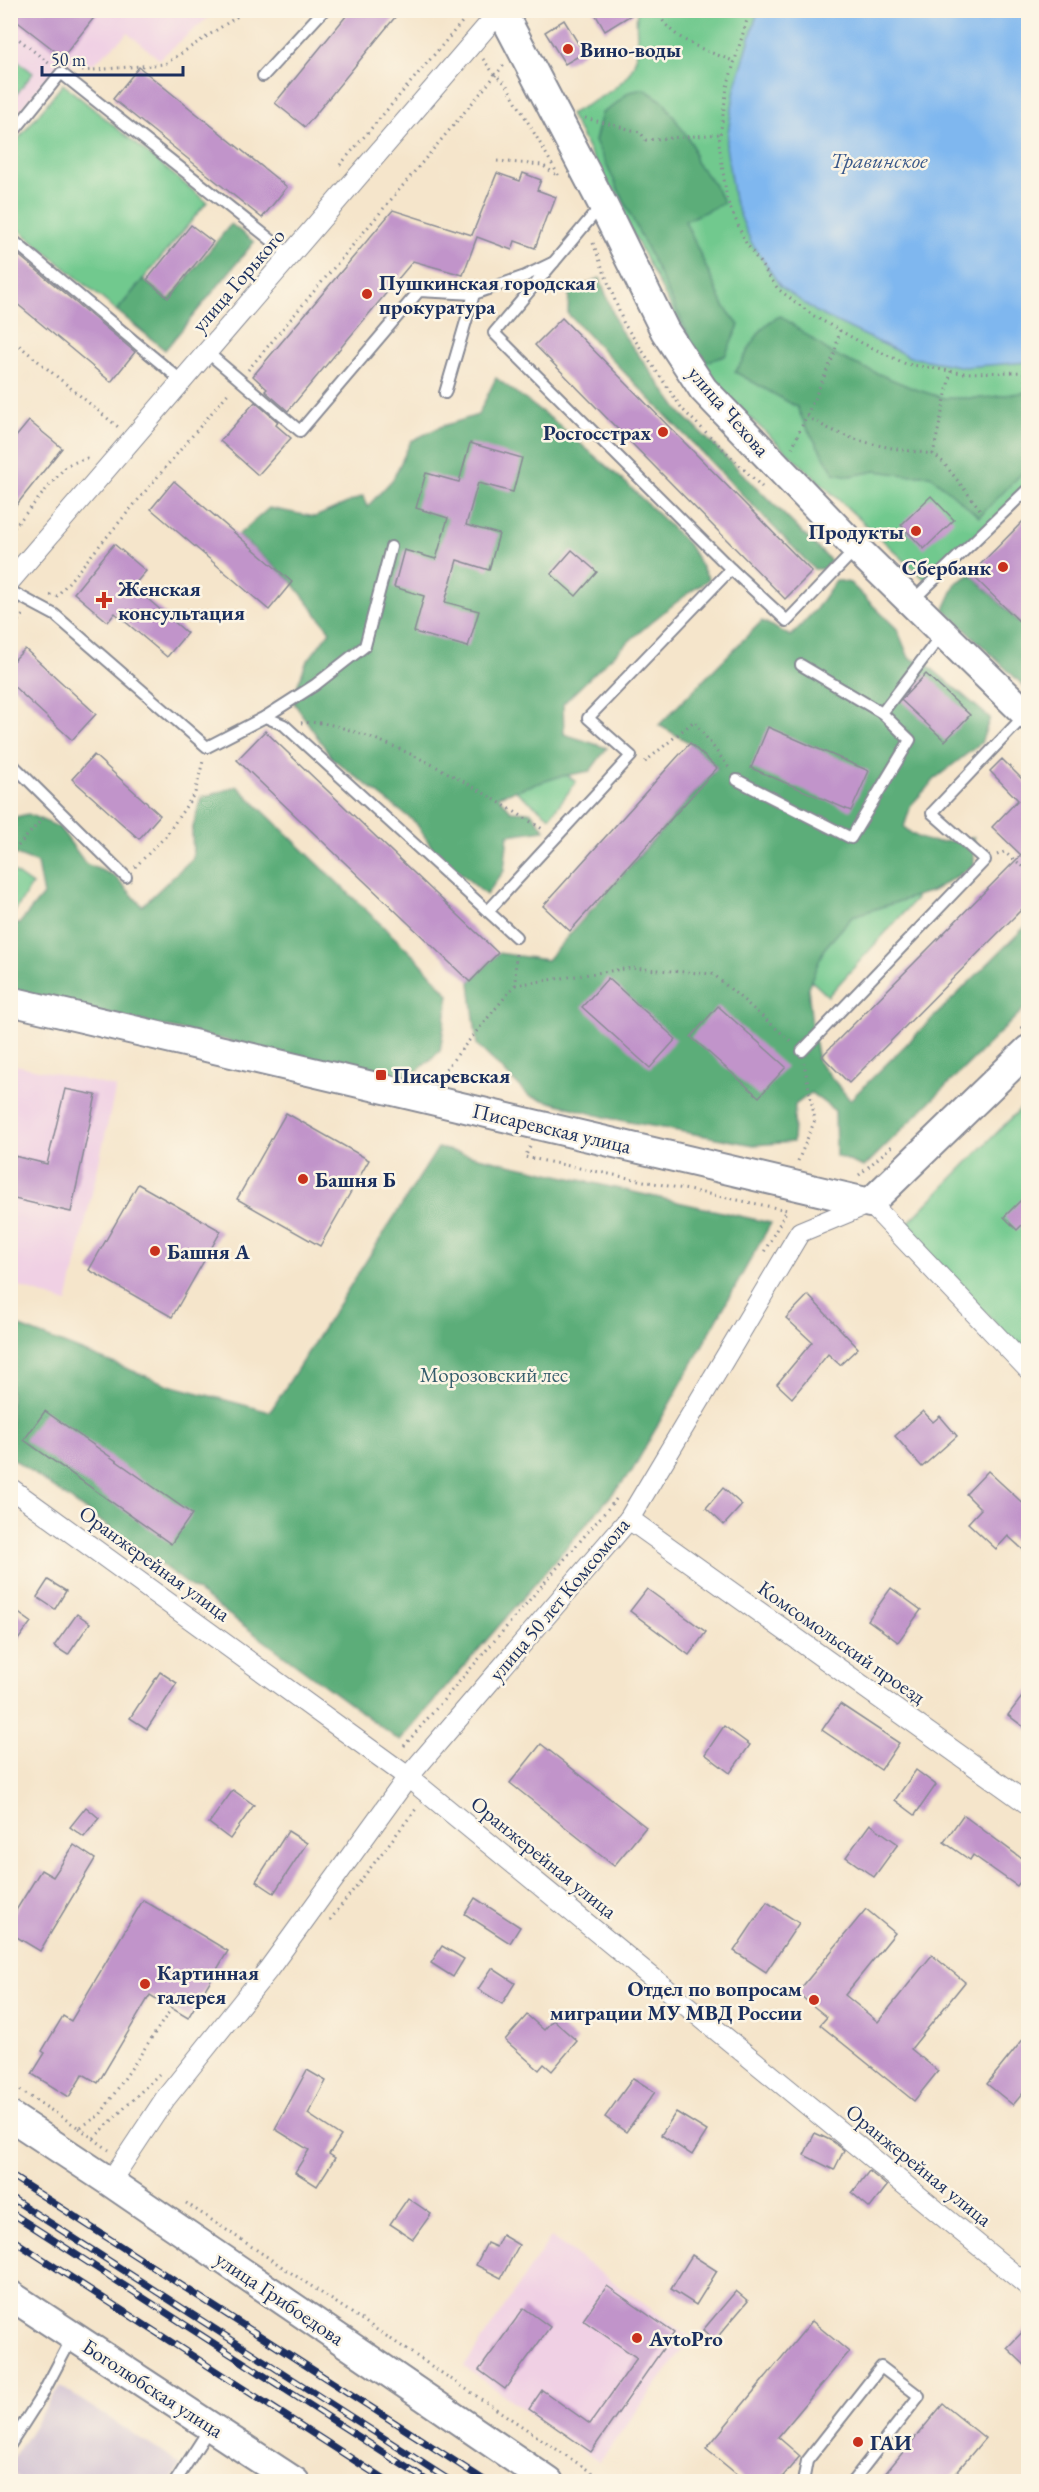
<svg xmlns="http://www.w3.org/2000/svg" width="1039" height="2492" font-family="'EB Garamond',serif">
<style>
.built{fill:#f0d0e4}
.industrial{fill:#cebed1}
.green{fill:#71c98e;stroke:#467c76;stroke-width:1.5}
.forest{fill:#5cad79;stroke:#3c6e6c;stroke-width:1.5}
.water{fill:#7fb7ef;stroke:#4d73a6;stroke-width:1.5}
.building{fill:#c194ca}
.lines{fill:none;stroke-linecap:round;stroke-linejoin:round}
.lane-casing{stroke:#888a94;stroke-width:14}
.street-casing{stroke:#888a94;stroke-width:22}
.secondary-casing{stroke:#888a94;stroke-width:32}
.path{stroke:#888a94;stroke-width:3;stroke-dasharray:1.5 4.5;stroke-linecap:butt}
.lane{stroke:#fff;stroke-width:10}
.street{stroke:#fff;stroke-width:20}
.secondary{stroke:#fff;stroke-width:28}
.rail-casing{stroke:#1b2f5e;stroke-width:7}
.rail{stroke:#fcf5e5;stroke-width:4.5;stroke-dasharray:14;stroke-linecap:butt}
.poi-dot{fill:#c8321e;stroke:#fcf5e5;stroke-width:2}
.labels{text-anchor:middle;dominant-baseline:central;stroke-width:5;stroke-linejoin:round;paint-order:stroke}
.poi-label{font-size:21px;font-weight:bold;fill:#1b2f5e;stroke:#fcf5e5;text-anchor:start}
.street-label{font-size:21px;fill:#1b2f5e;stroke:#fcf5e5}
.park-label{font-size:21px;fill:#355d6c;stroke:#fcf5e5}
.water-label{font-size:22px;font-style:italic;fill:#39588a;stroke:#fcf5e5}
</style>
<rect width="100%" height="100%" fill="#fcf5e5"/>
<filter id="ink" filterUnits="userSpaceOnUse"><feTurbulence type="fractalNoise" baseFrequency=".0167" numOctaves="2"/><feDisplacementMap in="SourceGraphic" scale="12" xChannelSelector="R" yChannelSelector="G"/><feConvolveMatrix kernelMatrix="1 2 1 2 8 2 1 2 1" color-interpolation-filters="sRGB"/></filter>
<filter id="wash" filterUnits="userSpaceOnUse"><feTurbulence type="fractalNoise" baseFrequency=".008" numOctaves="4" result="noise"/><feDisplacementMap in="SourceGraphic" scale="24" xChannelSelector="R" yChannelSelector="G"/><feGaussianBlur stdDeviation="1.35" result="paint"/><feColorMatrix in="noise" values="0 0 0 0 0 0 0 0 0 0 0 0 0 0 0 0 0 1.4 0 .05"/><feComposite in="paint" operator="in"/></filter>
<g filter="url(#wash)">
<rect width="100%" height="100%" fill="#f5e5cb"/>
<!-- built -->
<g class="built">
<polygon points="11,11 216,11 159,59 128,33 94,63 57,66 11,121"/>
<polygon points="11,1064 116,1087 67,1303 11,1284"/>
<polygon points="551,2237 691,2338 599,2462 464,2367"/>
</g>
<!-- industrial -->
<polygon class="industrial" points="60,2386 181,2465 171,2481 25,2482 11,2472 10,2463"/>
<!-- green -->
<g class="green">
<path d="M637 11H1028V489L930 584 710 381 570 114C594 100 630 87 636 57 639 44 635 26 637 11Z"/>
<polygon points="11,55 33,73 11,101"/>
<polygon points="63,84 207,202 117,311 11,223 11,148"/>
<polygon points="534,750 576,782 550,817 508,785"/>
<polygon points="868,855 916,899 828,996 780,952"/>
<polygon points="11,870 32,885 11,917"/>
<polygon points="1028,1101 1028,1358 904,1227"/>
</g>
<!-- forest -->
<g class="forest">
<polygon points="644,89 664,102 692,144 696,162 713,183 724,203 685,221 724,306 739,325 725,356 702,363 595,141 602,113 612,107 629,92"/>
<polygon points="231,224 254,242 165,350 117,311 143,279 169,300"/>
<polygon points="600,278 618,327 680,412 831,561 823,569 814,569 568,314 569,292"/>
<path d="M781 316 834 355 912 388 943 398H984L1026 392 1028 395V467L979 517 930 475H906L876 471 850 476 834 473 805 425 797 407 735 372C749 353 758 323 781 316Z"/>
<path d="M496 378 553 420 625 482 688 544 709 579C655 615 609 658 563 704L564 734 607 748 590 771 558 777 498 796 511 811 531 812 545 830 508 835 504 871 486 895 433 849 416 823 332 758 292 700 306 663 330 631 292 582 238 535 269 508 315 517 363 496 367 507 393 479 411 441 440 427 478 415Z"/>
<polygon points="971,574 1028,631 1028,690 944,609 956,583"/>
<path d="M836 580 850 583 897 629 909 658 926 664 990 718 981 743 937 777 911 805 904 827C924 848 948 842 974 837V866L932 891 853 916 824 949 808 987 812 1026 818 1061 850 1100 1028 924V1005L864 1167 836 1156 835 1111 811 1093 795 1105 793 1142 754 1145 608 1118 529 1096 477 1045 470 982 498 953 547 960 717 768 690 743 659 725 762 621 791 636 816 609Z"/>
<polygon points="237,786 420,962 449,995 440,1051 406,1081 11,992 10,923 19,924 43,895 37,863 11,853 11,818 28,814 59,827 86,864 115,876 142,906 193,858 192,830 201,798"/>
<polygon points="438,1148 771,1223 632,1471 400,1741 163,1566 11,1457 10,1323 169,1385 270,1412"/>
</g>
<!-- water -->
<polygon class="water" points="758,11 1028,11 1028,362 964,367 910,357 818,313 780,286 751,242 734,200 726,146 735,89"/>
<g id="blocks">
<!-- building -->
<g class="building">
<polygon points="10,10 100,10 63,57 10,16"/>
<polygon points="351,10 401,10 305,127 275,103"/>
<polygon points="593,10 639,10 605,31"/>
<polygon points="564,20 584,53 565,64 545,32"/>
<polygon points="139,67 287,187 262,218 113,99"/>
<polygon points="497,173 520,181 523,173 541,180 537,190 556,197 550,213 548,212 535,248 515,241 512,250 477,237 463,275 413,261 288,411 265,391 267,389 253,376 393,210 472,235"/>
<polygon points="191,225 213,242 168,298 147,280"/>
<polygon points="10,248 135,352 111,382 10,298"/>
<polygon points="562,318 812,572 785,599 535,345"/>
<polygon points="255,402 278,422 276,425 291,438 258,475 220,441"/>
<polygon points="29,421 62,448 10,513 10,444"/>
<polygon points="470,443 522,458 513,492 478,483 466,525 499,534 489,570 457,560 445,602 479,611 468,647 414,632 424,596 394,587 404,550 436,559 448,518 416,508 426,473 459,482"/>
<polygon points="174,481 292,582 269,610 151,509"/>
<polygon points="931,496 954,520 924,549 901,525"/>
<polygon points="1029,515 1029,631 971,574"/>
<polygon points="114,544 146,571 133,586 187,633 167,657 115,613 108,622 74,593"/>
<polygon points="572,550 597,572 576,596 551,574"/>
<polygon points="25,649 96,714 72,740 10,683 10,664"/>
<polygon points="926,674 970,715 945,741 901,700"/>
<polygon points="768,727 869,771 851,811 751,768"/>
<polygon points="265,731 498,953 470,982 237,760"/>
<polygon points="690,743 717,768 570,931 543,906"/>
<polygon points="94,755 160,815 139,839 72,779"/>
<polygon points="1002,759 1029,786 1029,902 849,1083 822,1056 1021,855 992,827 1018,800 990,771"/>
<polygon points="608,978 676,1039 650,1068 582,1007"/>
<polygon points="718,1006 786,1067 759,1097 691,1037"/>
<polygon points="65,1089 96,1095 71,1212 10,1198 10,1155 47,1164"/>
<polygon points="286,1113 369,1160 320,1246 237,1199"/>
<polygon points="138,1184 221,1231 172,1317 89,1270"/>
<polygon points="1029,1192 1029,1218 1017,1230 1004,1217"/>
<polygon points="808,1295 858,1348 840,1365 828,1354 792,1398 777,1384 812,1342 786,1318"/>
<polygon points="45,1411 192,1514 171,1544 24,1440"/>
<polygon points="923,1411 933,1422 940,1416 957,1436 922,1467 895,1436"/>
<polygon points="988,1471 1029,1509 1029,1555 1008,1536 996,1549 968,1523 981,1509 966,1494"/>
<polygon points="723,1488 742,1505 724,1525 706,1508"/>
<polygon points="48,1580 66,1591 55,1609 37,1597"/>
<polygon points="891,1588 921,1610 898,1642 868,1620"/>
<polygon points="647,1589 706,1632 689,1655 630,1611"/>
<polygon points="10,1607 31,1622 10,1651"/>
<polygon points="77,1614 90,1623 68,1655 54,1646"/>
<polygon points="160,1672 177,1683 147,1729 130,1718"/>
<polygon points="1029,1688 1029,1731 1008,1715"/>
<polygon points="840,1704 899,1743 881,1770 822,1730"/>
<polygon points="724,1726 750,1745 730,1773 705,1754"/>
<polygon points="541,1744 646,1827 614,1866 510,1783"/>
<polygon points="916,1770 936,1785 915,1815 895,1800"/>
<polygon points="233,1790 254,1805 230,1839 209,1823"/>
<polygon points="86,1807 99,1818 84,1837 70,1827"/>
<polygon points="963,1815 1029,1864 1029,1870 1017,1886 973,1855 970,1860 944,1842"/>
<polygon points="870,1824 898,1844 874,1877 846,1857"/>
<polygon points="288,1831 307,1843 274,1893 256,1881"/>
<polygon points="74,1845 95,1859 40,1951 10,1933 10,1920 41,1870 53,1877"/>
<polygon points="475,1898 520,1927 510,1943 465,1914"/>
<polygon points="143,1900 228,1951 188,2018 150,1995 98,2083 83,2074 69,2097 32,2074 45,2053 42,2051 63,2016 71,2021"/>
<polygon points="767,1902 799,1923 766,1972 734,1951"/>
<polygon points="866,1909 895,1933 845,1995 878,2022 932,1955 965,1982 911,2049 938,2071 914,2101 820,2025 827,2017 797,1993"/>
<polygon points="442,1946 464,1959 453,1977 431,1963"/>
<polygon points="492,1968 515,1983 502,2004 478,1989"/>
<polygon points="527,2015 544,2030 553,2020 577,2041 552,2071 544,2064 539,2070 505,2040"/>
<polygon points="1029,2032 1029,2086 1013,2105 987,2084"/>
<polygon points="307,2070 326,2081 308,2114 341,2136 329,2154 335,2158 317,2186 295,2172 309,2150 275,2129"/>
<polygon points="633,2078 655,2092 626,2132 605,2117"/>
<polygon points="676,2112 707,2131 692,2155 661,2135"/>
<polygon points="815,2133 832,2141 844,2150 834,2170 804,2155"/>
<polygon points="869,2171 887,2186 870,2208 852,2193"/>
<polygon points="408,2198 431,2214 413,2239 390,2224"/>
<polygon points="502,2235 519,2245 501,2278 476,2265 487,2243 496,2247"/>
<polygon points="692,2255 717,2271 696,2305 671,2289"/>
<polygon points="607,2286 674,2333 591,2452 529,2409 542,2390 590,2424 637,2358 583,2320"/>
<polygon points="736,2291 748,2301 715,2340 703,2330"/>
<polygon points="524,2308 550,2327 505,2389 479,2370"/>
<polygon points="812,2321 849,2352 778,2437 800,2456 779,2481 745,2481 706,2449"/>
<polygon points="1029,2325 1029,2369 1007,2348"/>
<polygon points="943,2404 985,2438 949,2481 879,2481"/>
</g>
</g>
</g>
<g filter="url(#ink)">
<use href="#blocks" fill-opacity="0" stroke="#888a94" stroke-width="1.5"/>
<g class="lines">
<!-- lane casing -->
<g class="lane-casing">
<g id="lane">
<polyline points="263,76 324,10"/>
<polyline points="10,136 61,73 290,255"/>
<polyline points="10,238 182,381"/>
<polyline points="554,262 494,333 731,569 787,621 856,549"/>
<polyline points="207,352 300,431 419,291 474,294"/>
<polyline points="445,393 474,294 525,276 554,262 600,207"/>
<polyline points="10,591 55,615 207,747 265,717 284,725 516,937"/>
<polyline points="911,602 1028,489"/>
<polyline points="801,665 882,713"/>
<polyline points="265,717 315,685 365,646 391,547"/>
<polyline points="10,762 126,877"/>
<polyline points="737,780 851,838 910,740 882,713 942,634"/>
<polyline points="488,911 631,756 588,718 731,569"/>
<polyline points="802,1051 985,860 932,813 1026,714"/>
<polyline points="10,2445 42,2395 73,2336"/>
<polyline points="175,2482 211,2426"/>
<polyline points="803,2482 807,2461 881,2367 919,2396 852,2482"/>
</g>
</g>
<!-- street casing -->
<g class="street-casing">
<g id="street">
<polyline points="10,581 501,10"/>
<polyline points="10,1488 408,1777 1028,2286"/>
<polyline points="629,1519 1028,1804"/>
<polyline points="110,2182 165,2099 268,1970 408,1777 629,1519 800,1232 870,1203 1028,1369"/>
</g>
</g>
<!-- secondary casing -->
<g class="secondary-casing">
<g id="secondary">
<polyline points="501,10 603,205 665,331 703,389 857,549 1028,716"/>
<polyline points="10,1001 870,1203 1028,1050"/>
<polyline points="10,2116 110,2182 549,2482"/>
<polyline points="10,2295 295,2482"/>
</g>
</g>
<!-- path -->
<g class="path">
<path d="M657 10C670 41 706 50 733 61"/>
<polyline points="750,10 727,87 719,143 727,200 746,243 778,289 814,316 862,343 906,364 962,373 1028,372"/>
<polyline points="10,32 51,65"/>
<polyline points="483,59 495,75 506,84 560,178"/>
<polyline points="82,71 165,64 247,10"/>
<polyline points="585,118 640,132 646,140 721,134"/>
<polyline points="497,161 542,165 558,176"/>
<polyline points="340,165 468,15 465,10"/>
<polyline points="593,243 624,324 683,410 762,487"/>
<polyline points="10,338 118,427"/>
<polyline points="248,370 504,65"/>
<polyline points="951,371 933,454 943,462 983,513"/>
<polyline points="1024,373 1028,397"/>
<path d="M807 416C845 442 887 448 933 454"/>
<polyline points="792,448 834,355 840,330"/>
<polyline points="10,532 67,465 90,457"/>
<polyline points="50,595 57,596 230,391"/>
<polyline points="10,630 23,615"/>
<path d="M301 723C323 720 343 728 364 735 429 758 486 794 544 830"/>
<polyline points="645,762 694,721 729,768"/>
<polyline points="10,855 45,816"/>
<polyline points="997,855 1004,852 1028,870"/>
<polyline points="135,867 165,837 195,793 203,761"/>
<polyline points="515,985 630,968 713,974 793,1043"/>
<polyline points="1021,1028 1028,1021"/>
<polyline points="438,1078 515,985 516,951"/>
<polyline points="530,1147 525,1157 787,1210 764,1252"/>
<polyline points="798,1161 815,1120 804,1063"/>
<polyline points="859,1175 892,1146"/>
<polyline points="404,1746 618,1497"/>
<polyline points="330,1920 416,1809"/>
<polyline points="10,2084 79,2128 100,2115 169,2012"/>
<polyline points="79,2128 109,2150"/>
<polyline points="94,2138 159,2074"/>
<polyline points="186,2203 606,2482"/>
</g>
<!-- lane -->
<use href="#lane" class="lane"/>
<!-- street -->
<use href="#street" class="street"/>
<!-- secondary -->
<use href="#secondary" class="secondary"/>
<!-- rail casing -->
<g class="rail-casing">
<g id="rail">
<polyline points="10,2175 487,2482"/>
<polyline points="10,2197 452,2482"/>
<polyline points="10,2212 429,2482"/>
<polyline points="10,2238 388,2482"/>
</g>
</g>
<!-- rail -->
<use href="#rail" class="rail"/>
</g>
</g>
<!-- markers -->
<g class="poi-dot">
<circle cx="568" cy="49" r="6"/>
<circle cx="367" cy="294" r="6"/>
<circle cx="663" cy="432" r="6"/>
<circle cx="916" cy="531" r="6"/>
<circle cx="1003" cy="567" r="6"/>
<path d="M101 591h6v6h6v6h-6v6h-6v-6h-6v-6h6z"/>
<rect x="375" y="1069" width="12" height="12" rx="3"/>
<circle cx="303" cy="1179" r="6"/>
<circle cx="155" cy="1251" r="6"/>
<circle cx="145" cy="1984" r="6"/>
<circle cx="814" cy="2000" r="6"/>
<circle cx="637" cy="2338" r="6"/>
<circle cx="858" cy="2442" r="6"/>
</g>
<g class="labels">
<!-- poi labels -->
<g class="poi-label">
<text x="580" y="49">Вино-воды</text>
<text x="379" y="282">Пушкинская городская<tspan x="379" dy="24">прокуратура</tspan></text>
<text x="651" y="432" text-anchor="end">Росгосстрах</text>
<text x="904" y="531" text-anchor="end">Продукты</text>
<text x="991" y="567" text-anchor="end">Сбербанк</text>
<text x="118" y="588">Женская<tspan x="118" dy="24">консультация</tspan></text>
<text x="393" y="1075">Писаревская</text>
<text x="315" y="1179">Башня Б</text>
<text x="167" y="1251">Башня А</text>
<text x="157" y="1972">Картинная<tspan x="157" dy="24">галерея</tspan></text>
<text x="802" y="1988" text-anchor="end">Отдел по вопросам<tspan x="802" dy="24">миграции МУ МВД России</tspan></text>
<text x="649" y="2338">AvtoPro</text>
<text x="870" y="2442">ГАИ</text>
</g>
<!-- street labels -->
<g class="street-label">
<text transform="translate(238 280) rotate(-49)">улица Горького</text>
<text transform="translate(729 411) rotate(49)">улица Чехова</text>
<text transform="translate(552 1128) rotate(13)">Писаревская улица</text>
<text transform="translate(155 1563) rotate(36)">Оранжерейная улица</text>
<text transform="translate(559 1599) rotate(-50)">улица 50 лет Комсомола</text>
<text transform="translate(842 1642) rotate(35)">Комсомольский проезд</text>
<text transform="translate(544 1857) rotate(39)">Оранжерейная улица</text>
<text transform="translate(919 2165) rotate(39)">Оранжерейная улица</text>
<text transform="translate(280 2298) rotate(34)">улица Грибоедова</text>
<text transform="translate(153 2388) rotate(33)">Боголюбская улица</text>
</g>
<!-- park labels -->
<g class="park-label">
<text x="494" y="1374">Морозовский лес</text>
</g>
<!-- water labels -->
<g class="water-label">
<text x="879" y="160">Травинское</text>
</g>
</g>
<!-- margin -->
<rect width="1039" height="2492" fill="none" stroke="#fcf5e5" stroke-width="36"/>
<!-- scale -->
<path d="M42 66v9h141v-9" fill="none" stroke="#1b2f5e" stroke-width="3"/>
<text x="51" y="66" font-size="18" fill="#1b2f5e" stroke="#fcf5e5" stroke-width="4.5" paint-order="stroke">50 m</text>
</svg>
